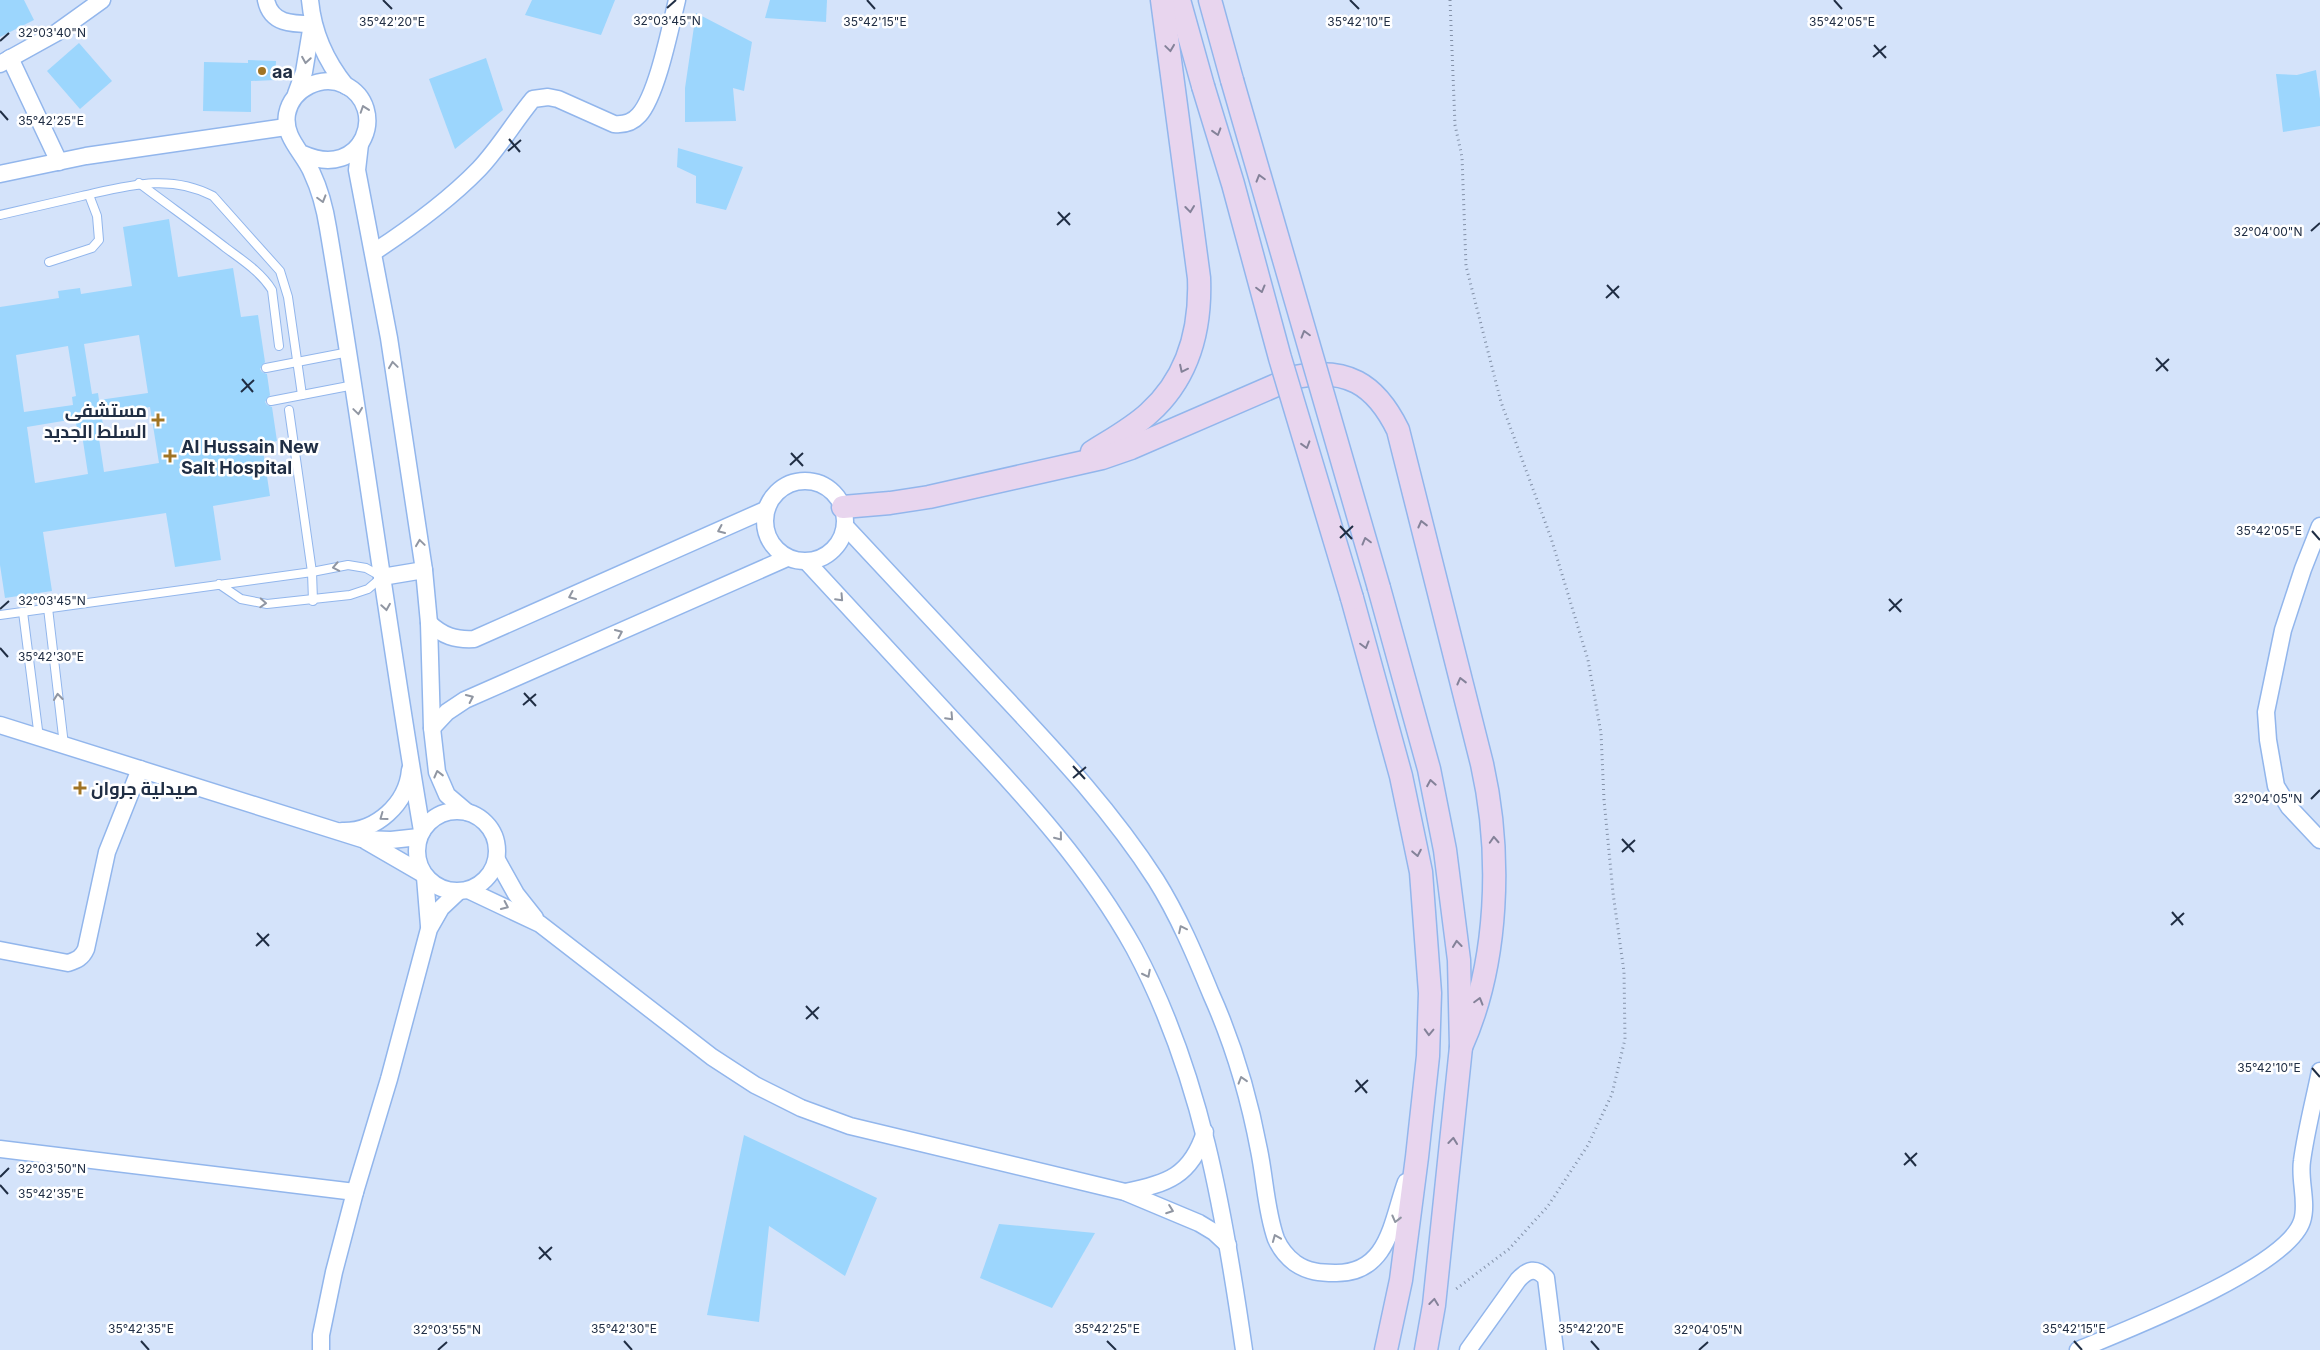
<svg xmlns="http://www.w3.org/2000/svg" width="2320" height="1350" font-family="Inter,Cairo,sans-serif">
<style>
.building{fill:#9cd6fd;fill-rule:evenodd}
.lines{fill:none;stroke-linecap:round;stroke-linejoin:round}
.lane-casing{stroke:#92b6ec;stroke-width:10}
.street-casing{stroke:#92b6ec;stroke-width:19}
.secondary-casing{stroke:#92b6ec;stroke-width:25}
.path{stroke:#8391a8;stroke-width:3;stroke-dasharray:1 4;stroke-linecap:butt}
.lane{stroke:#fff;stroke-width:8}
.street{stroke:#fff;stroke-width:16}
.secondary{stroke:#e8d5ee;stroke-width:22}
.secondary-bridge-casing{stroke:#92b6ec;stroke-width:25;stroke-linecap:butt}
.secondary-bridge{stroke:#e8d5ee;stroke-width:22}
.oneway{stroke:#848299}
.oneway2{stroke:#9096a2}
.ticks{fill:none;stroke:#202e44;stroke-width:2}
.poi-dot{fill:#a07424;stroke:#fff;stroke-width:2}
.labels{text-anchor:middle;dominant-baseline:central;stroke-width:5;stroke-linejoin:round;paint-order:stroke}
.poi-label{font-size:18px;font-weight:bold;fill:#202e44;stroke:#fff;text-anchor:start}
.ticks-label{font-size:12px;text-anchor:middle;fill:#202e44;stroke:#fff;stroke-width:5;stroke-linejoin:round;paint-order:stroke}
</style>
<rect width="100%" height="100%" fill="#d4e3fa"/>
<!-- building -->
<g class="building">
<polygon points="0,0 24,0 34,20 0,37"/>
<polygon points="532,0 615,0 601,35 525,15"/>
<polygon points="770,0 827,0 826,22 765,18"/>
<polygon points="696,13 752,42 744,91 733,88 736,121 685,122 685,88"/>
<polygon points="79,43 112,81 80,109 47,71"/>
<polygon points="486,58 503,110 455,149 429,79"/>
<polygon points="248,60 276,61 275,80 251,81 251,112 203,111 204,62 248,63"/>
<polygon points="2316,70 2320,99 2320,126 2283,132 2276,74 2297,75"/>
<polygon points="678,148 743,167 726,210 696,203 696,176 677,167"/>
<path d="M169 219 178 277 233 268 241 317 258 315 265 362 260 369 262 372 267 374 270 395 265 402 267 405 272 407 277 441 262 444 270 496 213 506 221 560 175 567 166 513 43 532 52 591 5 598 0 565V307L59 298 58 291 80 288 81 294 132 286 123 227ZM139 335 148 393 99 400 98 393 92 394 84 344ZM68 346 76 396 72 397 73 405 24 412 16 355ZM150 407 159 463 104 472 97 425 103 424 101 415ZM75 419 77 428H81L88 474 35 483 27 427Z"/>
<polygon points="744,1135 877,1198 845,1276 769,1226 759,1322 707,1315"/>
<polygon points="999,1224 1095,1233 1052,1308 980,1278"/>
</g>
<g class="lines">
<!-- lane casing -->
<g class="lane-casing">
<g id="lane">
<path d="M139 183C168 205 198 226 226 248 242 260 261 272 272 290L279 346"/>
<path d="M0 215C27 209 55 202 82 196 127 186 169 173 213 196L280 271 288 297 302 395"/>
<polyline points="49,262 92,248 99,240 97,216 89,195"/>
<polyline points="266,368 349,352"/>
<polyline points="271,401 354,385"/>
<polyline points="289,410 312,572 313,601"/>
<polyline points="48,608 64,745"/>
<polyline points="23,612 39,738"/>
<polyline points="0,615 312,572 348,565 366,568 382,577 368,589 350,595 267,604 241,599 219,584"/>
</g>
</g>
<!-- street casing -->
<g class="street-casing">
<g id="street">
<path d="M266 0C271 24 292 24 312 24"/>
<path d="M310 0C313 33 325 60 346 86"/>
<polyline points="10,58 59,162"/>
<polyline points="0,64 56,33 102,0"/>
<polyline points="296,94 304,72 312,24"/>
<polyline points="360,144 357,170 389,338 424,570 429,623 432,728 437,772 447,795 467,812"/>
<path d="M303 154C364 181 389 107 345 85 322 74 292 88 287 114 283 138 304 153 312 173 320 190 325 209 328 228 362 428 388 631 422 831"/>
<polyline points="0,174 86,156 286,127"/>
<path d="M374 252C412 227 448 201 479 169 499 148 514 122 533 99L548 97 558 99 614 124C624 125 632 123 639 115 657 95 670 29 677 0"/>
<circle cx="805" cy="521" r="40"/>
<path d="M845 526C897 582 949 637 1000 692 1056 752 1111 810 1156 880 1178 915 1195 955 1211 994 1233 1043 1249 1097 1259 1150 1265 1179 1266 1211 1276 1239 1280 1248 1287 1257 1295 1263 1308 1272 1321 1273 1335 1273 1389 1274 1392 1220 1406 1182"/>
<polyline points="2320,526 2303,569 2283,630 2266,712 2268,740 2276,786 2289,807 2320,840"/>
<path d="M807 562C859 619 912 676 965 733 1028 800 1089 867 1134 948 1201 1073 1224 1211 1244 1350"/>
<polyline points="382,577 424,570"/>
<path d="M429 623C443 636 455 640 474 639L765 510"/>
<polyline points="0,725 362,839 391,840 419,837"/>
<polyline points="432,728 447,712 465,700 787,558"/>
<circle cx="457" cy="851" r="40"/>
<path d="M342 831C376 832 407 804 410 770"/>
<polyline points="366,841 423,874"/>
<polyline points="497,860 516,894 535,918"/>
<polyline points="425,877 429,926"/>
<polyline points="468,890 540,924 712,1057 755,1085 801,1108 850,1126 1125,1192 1199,1223 1214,1232 1228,1245"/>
<path d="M0 950 68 963C77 960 82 958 86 949L107 852 140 769"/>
<polyline points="0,1149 355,1192"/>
<path d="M1125 1192C1167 1184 1191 1176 1205 1132"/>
<polyline points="321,1350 321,1335 334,1272 355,1192 389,1079 429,929 441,908 458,892"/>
<path d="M1468 1350 1518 1280C1528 1269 1536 1267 1546 1278L1555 1350"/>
<path d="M2078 1350C2124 1331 2287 1268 2302 1221 2308 1203 2299 1180 2302 1161 2306 1131 2314 1101 2320 1071"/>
</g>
</g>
<!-- secondary casing -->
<g class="secondary-casing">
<g id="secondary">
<polyline points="1179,0 1203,86"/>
<polyline points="1210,0 1232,80"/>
<path d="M1092 452C1111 440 1133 428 1149 413 1188 378 1201 329 1199 278L1162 0"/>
<path d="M843 507 890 503 929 497 1102 458 1131 448 1295 377C1346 367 1375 383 1398 430L1482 764C1502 853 1499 963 1461 1047"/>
<polyline points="1379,588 1429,769 1445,850 1459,960 1461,1047 1434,1305 1426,1350"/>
<polyline points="1352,598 1401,776 1421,872 1430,993 1428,1056 1417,1157 1401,1280 1386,1350"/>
</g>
</g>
<!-- path -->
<polyline class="path" points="1450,0 1455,125 1462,157 1466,266 1501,402 1551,538 1588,660 1601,733 1604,800 1613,893 1624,972 1625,1039 1612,1094 1588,1145 1548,1206 1509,1249 1456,1289"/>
<!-- lane -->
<use href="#lane" class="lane"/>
<!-- street -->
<use href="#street" class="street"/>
<!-- secondary -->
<use href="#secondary" class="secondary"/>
<!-- secondary-bridge casing -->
<g class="secondary-bridge-casing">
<g id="secondary-bridge">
<polyline points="1232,80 1379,588"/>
<polyline points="1203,86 1233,184 1280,358 1352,598"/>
</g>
</g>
<!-- secondary-bridge -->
<use href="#secondary-bridge" class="secondary-bridge"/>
</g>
<!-- one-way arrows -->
<defs><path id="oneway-chevron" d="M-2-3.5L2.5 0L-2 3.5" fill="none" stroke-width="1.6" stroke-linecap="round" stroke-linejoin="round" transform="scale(1.25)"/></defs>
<g class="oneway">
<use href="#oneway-chevron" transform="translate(1170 48) rotate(82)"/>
<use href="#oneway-chevron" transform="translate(1217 132) rotate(73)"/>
<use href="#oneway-chevron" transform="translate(1260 178) rotate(-106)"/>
<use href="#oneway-chevron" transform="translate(1190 209) rotate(83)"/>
<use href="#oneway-chevron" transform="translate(1261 289) rotate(75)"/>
<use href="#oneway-chevron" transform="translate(1305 334) rotate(-106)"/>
<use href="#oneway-chevron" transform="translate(1183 369) rotate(116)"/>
<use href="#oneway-chevron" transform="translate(1306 445) rotate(73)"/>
<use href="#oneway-chevron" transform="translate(1422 524) rotate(-104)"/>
<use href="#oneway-chevron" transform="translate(1366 541) rotate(-105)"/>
<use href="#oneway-chevron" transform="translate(1365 645) rotate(75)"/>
<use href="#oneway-chevron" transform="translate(1461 681) rotate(-104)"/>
<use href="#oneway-chevron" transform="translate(1431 783) rotate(-100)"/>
<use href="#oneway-chevron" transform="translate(1494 840) rotate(-93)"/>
<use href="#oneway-chevron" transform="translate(1417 853) rotate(79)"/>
<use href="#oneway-chevron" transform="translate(1457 944) rotate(-96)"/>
<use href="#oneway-chevron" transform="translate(1479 1001) rotate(-74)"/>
<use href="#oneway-chevron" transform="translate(1429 1032) rotate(92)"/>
<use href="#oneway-chevron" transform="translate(1453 1141) rotate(-84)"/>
<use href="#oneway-chevron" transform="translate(1434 1302) rotate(-83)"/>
</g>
<g class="oneway2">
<use href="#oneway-chevron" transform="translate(306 60) rotate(99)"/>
<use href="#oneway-chevron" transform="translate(364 109) rotate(-109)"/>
<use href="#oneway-chevron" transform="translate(322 199) rotate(74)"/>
<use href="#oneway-chevron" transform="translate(393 365) rotate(-98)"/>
<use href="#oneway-chevron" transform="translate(358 411) rotate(82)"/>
<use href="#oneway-chevron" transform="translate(721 530) rotate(156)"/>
<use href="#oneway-chevron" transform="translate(420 543) rotate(-98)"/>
<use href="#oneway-chevron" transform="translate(336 567) rotate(169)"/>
<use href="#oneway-chevron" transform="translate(572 596) rotate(156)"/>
<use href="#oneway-chevron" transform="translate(840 598) rotate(47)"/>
<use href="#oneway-chevron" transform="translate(263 603) rotate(3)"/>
<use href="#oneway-chevron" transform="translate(386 607) rotate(81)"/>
<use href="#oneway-chevron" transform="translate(619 633) rotate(-24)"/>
<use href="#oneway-chevron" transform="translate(58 697) rotate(-96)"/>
<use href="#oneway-chevron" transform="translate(470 698) rotate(-25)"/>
<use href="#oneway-chevron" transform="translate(950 717) rotate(47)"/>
<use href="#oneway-chevron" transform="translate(438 774) rotate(-104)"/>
<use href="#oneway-chevron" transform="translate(383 817) rotate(144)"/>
<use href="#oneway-chevron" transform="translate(1059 837) rotate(51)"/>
<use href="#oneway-chevron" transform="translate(505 906) rotate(25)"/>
<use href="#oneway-chevron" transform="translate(1182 929) rotate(-116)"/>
<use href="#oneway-chevron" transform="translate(1147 974) rotate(63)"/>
<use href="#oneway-chevron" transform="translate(1242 1080) rotate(-107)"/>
<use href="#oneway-chevron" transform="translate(1170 1210) rotate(20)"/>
<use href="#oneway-chevron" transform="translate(1396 1219) rotate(104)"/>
<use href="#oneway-chevron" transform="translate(1276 1238) rotate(-112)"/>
</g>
<!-- ticks -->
<path class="ticks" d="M383 0 392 9M867 0 875 9M1350 0 1359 9M1834 0 1842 9M667 8 676 0M0 41 9 33M1874 45 1886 58M1873 57 1886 46M0 111 8 120M509 139 520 152M508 151 521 140M1058 212 1070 225M1057 225 1070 213M2311 231 2320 223M1607 285 1619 298M1606 298 1619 286M2156 358 2168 371M2156 371 2169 359M242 379 253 392M241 392 254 380M791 453 803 466M790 465 803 453M1340 526 1352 539M2312 531 2320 540M1340 538 1353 526M1889 599 1901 612M0 609 9 601M1889 611 1902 599M0 648 8 657M524 693 536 706M523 705 536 694M1073 766 1085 779M1073 778 1086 767M2311 799 2320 790M1622 839 1634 852M1622 852 1635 840M2172 912 2183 925M2171 925 2184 913M257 933 269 946M256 946 269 934M806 1006 818 1019M806 1019 819 1007M2312 1068 2320 1077M1356 1080 1367 1093M1355 1092 1368 1080M1905 1153 1916 1166M1904 1165 1917 1153M0 1177 9 1168M0 1185 8 1194M539 1247 551 1260M539 1259 552 1247M141 1341 149 1350M624 1341 632 1350M1107 1341 1116 1350M1591 1341 1599 1350M2074 1341 2082 1350M438 1350 447 1342M1699 1350 1708 1342"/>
<!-- markers -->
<g class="poi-dot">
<circle cx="262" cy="71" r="5"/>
<path d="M155.5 412.5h5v5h5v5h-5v5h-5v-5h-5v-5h5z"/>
<path d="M167.5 448.5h5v5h5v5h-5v5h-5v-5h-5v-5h5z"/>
<path d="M77.5 780.5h5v5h5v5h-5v5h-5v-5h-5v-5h5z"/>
</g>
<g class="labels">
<!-- poi labels -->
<g class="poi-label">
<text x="272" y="71">aa</text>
<text x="147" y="410" text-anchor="end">مستشفى<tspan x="147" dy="21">السلط الجديد</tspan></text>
<text x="181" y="446">Al Hussain New<tspan x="181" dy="21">Salt Hospital</tspan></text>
<text x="91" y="788">صيدلية جروان</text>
</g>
</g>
<g class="ticks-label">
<text x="667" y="25">32°03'45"N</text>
<text x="392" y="26">35°42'20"E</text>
<text x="875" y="26">35°42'15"E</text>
<text x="1359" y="26">35°42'10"E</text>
<text x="1842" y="26">35°42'05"E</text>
<text x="52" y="37">32°03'40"N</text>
<text x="51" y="125">35°42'25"E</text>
<text x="2268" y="236">32°04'00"N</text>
<text x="2269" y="535">35°42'05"E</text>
<text x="52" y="605">32°03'45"N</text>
<text x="51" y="661">35°42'30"E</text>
<text x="2268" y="803">32°04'05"N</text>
<text x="2269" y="1072">35°42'10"E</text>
<text x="52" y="1173">32°03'50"N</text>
<text x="51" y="1198">35°42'35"E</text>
<text x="141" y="1333">35°42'35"E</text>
<text x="624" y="1333">35°42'30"E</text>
<text x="1107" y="1333">35°42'25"E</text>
<text x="1591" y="1333">35°42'20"E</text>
<text x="2074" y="1333">35°42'15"E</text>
<text x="447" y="1334">32°03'55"N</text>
<text x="1708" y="1334">32°04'05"N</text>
</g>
</svg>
